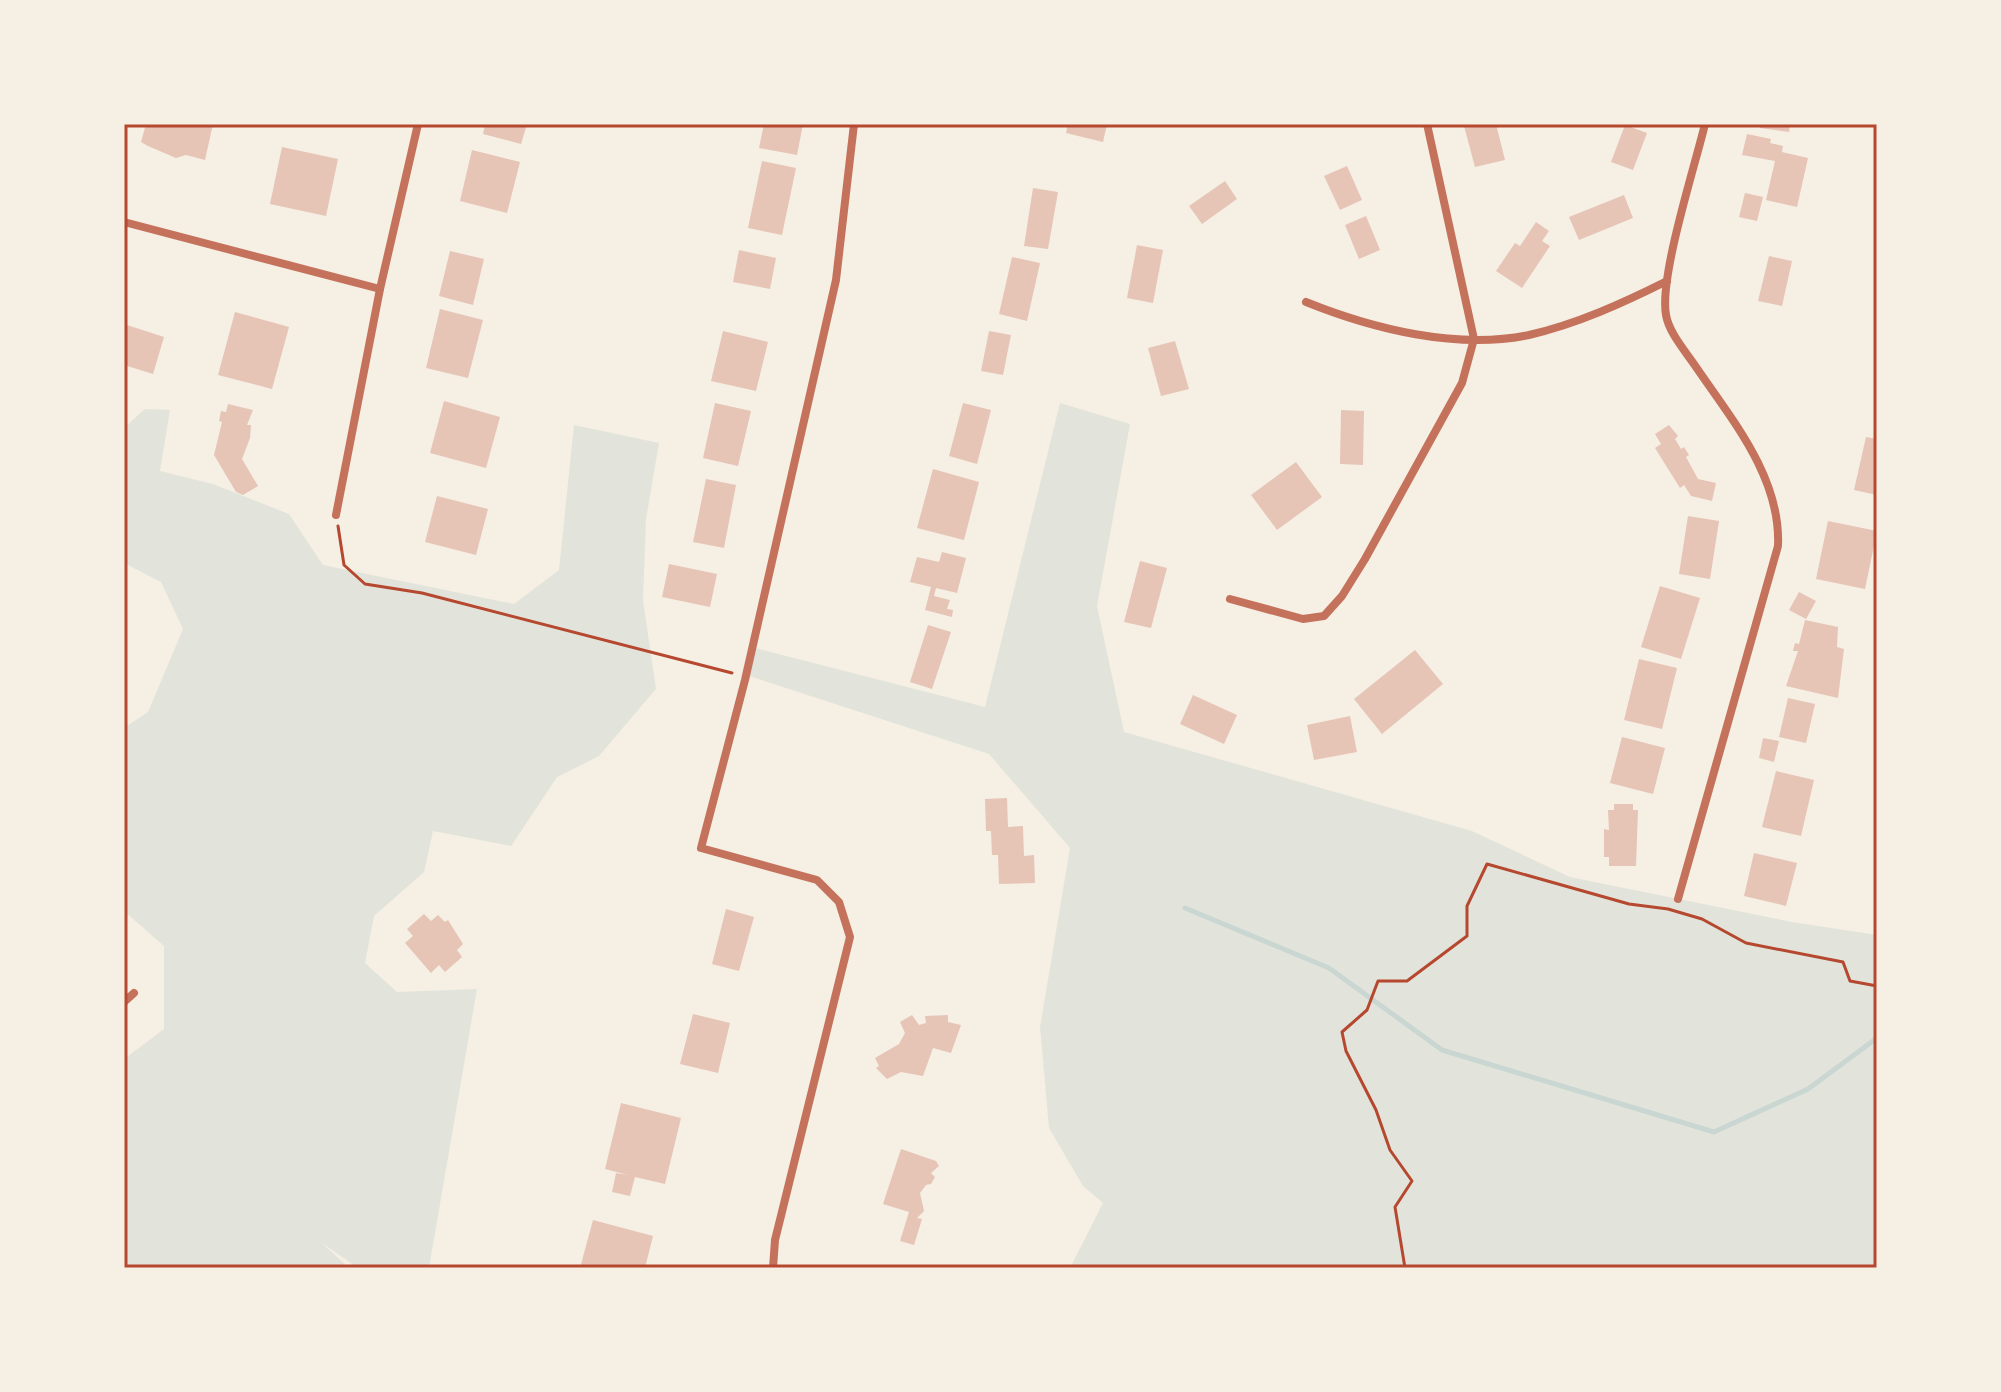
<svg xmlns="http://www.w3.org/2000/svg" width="2001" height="1392" font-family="'PT Sans Narrow',sans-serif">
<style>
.green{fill:#e2e4dc}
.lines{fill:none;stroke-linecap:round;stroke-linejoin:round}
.stream{stroke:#c9d6d2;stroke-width:5}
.building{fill:#e6c5b7}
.path{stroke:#b5482f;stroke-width:3}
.minor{stroke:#c5725c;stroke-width:8}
.neatline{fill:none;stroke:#b5482f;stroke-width:3}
</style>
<rect width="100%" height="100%" fill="#f6efe4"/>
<!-- green -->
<g class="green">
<polygon points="1060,403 1130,424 1097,606 1124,732 1472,831 1570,877 1792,922 1877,935 1877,1268 1071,1266 1103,1203 1083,1186 1049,1128 1040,1027 1070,848 989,754 746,675 751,647 985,707"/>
<polygon points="145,409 170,410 160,471 213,484 289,514 323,565 514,604 559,570 574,425 659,443 646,519 643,600 656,689 599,756 557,777 511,846 433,831 424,872 374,916 365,963 397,992 477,989 429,1268 358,1268 322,1243 349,1268 124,1268 124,1059 164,1029 164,946 124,911 124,728 148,712 183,629 161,582 124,563 124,428"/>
</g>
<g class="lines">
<!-- stream -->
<polyline class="stream" points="1185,908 1329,968 1442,1050 1714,1132 1808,1089 1877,1038"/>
</g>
<!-- building -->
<g class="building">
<polygon points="146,124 213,124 205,160 186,155 176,158 148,146 141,142"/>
<polygon points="485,124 527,124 521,144 483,134"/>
<polygon points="764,124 803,124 797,155 759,148"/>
<polygon points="1068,124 1107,124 1103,142 1066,133"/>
<polygon points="1496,124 1505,160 1475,167 1464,126"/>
<polygon points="1761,124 1790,124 1789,132 1760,128"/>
<polygon points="1625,125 1647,133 1633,170 1611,162"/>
<polygon points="1747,134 1771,139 1770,143 1783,146 1782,152 1808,158 1797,207 1766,200 1775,161 1742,155"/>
<polygon points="282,147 338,159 326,216 270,204"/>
<polygon points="472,150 520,162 507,213 460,201"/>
<polygon points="762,161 796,168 782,235 748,228"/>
<polygon points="1347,166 1362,200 1340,210 1324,176"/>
<polygon points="1225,181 1237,199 1202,224 1189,206"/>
<polygon points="1033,188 1058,192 1048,249 1024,246"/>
<polygon points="1745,193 1763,197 1757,221 1739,217"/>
<polygon points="1624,195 1633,218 1579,240 1569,217"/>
<polygon points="1366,216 1380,250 1359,259 1345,225"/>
<polygon points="1536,222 1549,231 1542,241 1550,246 1522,288 1496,271 1515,243 1520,246"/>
<polygon points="1137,245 1163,250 1153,303 1127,298"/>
<polygon points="739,250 776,258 770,289 733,282"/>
<polygon points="450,251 484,259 473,305 439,296"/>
<polygon points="1769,256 1792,261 1782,306 1758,301"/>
<polygon points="1012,257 1040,263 1027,321 999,314"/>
<polygon points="440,309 483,320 468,378 426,368"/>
<polygon points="235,312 289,327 272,389 218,375"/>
<polygon points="124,324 164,337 153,374 124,365"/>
<polygon points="723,331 768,342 756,391 711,381"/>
<polygon points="989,331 1011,335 1003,375 981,371"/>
<polygon points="1175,341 1189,389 1161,396 1148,348"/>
<polygon points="444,401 500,417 486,468 430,453"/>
<polygon points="715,403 751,411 738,466 703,458"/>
<polygon points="963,403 991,410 977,464 949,456"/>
<polygon points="228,404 253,410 247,425 251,425 250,438 242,459 258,486 243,495 236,492 214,455 222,422 219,421 221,411 226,412"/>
<polygon points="1341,410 1364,411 1363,465 1340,464"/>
<polygon points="1669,425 1678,436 1675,439 1681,449 1684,447 1689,455 1686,457 1698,479 1716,483 1712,501 1691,496 1684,485 1680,488 1655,448 1661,444 1655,434"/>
<polygon points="1866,437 1877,439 1877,495 1854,490"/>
<polygon points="1296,462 1322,497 1277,530 1251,495"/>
<polygon points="933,469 979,482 964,540 917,528"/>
<polygon points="706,479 736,485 724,548 693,542"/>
<polygon points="437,496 488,509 476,555 425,542"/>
<polygon points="1688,516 1719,521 1710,579 1679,574"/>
<polygon points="1828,521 1877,531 1865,589 1816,579"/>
<polygon points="942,552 966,558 957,593 936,588 934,596 950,600 947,609 953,610 952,617 925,610 931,587 910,582 917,557 939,562"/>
<polygon points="1140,561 1167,568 1151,628 1124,622"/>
<polygon points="669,564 717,574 710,607 662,597"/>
<polygon points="1660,586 1700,598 1681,659 1641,647"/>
<polygon points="1799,592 1816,601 1806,619 1789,610"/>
<polygon points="1805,620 1838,627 1837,647 1844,649 1838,698 1786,686 1798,651 1793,651 1795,643 1799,644"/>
<polygon points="928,625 951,632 932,689 910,682"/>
<polygon points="1415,650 1443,684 1382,734 1354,699"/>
<polygon points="1639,659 1677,668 1662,729 1624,720"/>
<polygon points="1193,695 1237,715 1224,744 1180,724"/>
<polygon points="1788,698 1815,704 1806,743 1779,737"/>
<polygon points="1350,716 1357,752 1314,760 1307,725"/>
<polygon points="1622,737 1665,748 1653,794 1610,783"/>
<polygon points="1763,738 1779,741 1774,762 1759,758"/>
<polygon points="1776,771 1814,780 1801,836 1762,827"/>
<polygon points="1007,798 1008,827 1023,826 1024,856 1034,855 1035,883 999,884 998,855 992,855 991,831 986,831 985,799"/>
<polygon points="1614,804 1633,804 1633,810 1638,810 1636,866 1609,866 1609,857 1604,857 1604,829 1609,830 1608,810 1614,810"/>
<polygon points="1754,853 1797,863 1786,906 1744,896"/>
<polygon points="726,909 754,917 739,971 712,964"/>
<polygon points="424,914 431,921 438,915 445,922 448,920 463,944 457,950 462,957 445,972 439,965 431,973 405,943 413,936 407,929"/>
<polygon points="693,1014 730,1023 718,1073 680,1064"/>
<polygon points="912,1015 919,1025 926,1023 925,1016 948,1015 948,1022 961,1025 951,1053 933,1048 923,1076 901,1072 887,1079 876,1068 879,1066 875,1058 899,1044 905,1033 900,1022"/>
<polygon points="621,1103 681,1118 665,1184 635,1177 630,1196 612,1192 616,1173 628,1175 605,1169"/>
<polygon points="901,1149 936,1161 939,1166 931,1173 935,1177 931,1184 926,1185 920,1193 924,1211 917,1218 922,1219 914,1245 900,1241 909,1212 883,1204"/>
<polygon points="593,1220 653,1236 645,1268 580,1268"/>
</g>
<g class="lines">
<!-- path -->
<g class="path">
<polyline points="338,526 344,565 365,584 422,593 732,673"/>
<polyline points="1405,1268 1395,1207 1412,1181 1390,1150 1376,1110 1346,1051 1342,1032 1367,1010 1378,981 1407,981 1467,936 1467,906 1487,864 1629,904 1668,909 1702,919 1746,943 1843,962 1850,981 1877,986"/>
</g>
<!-- minor -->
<g class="minor">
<polyline points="124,222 380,289"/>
<path d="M1306 302C1373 329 1457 350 1529 335 1577 324 1623 303 1667 281"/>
<polyline points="336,515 380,289 418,124"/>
<polyline points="1230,599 1303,619 1324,616 1342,596 1365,559 1462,383 1474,339 1427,124"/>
<path d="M1678 899 1778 546C1781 478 1733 421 1696 367 1686 352 1669 333 1666 315 1659 277 1695 166 1705 124"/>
<polyline points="124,1002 134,993"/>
<polyline points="773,1268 775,1240 850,937 839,902 817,880 701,848 745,680 836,280 854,124"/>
</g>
</g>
<!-- border -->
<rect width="2001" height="1392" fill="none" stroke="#f6efe4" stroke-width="252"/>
<rect x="126" y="126" width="1749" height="1140" class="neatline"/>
</svg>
